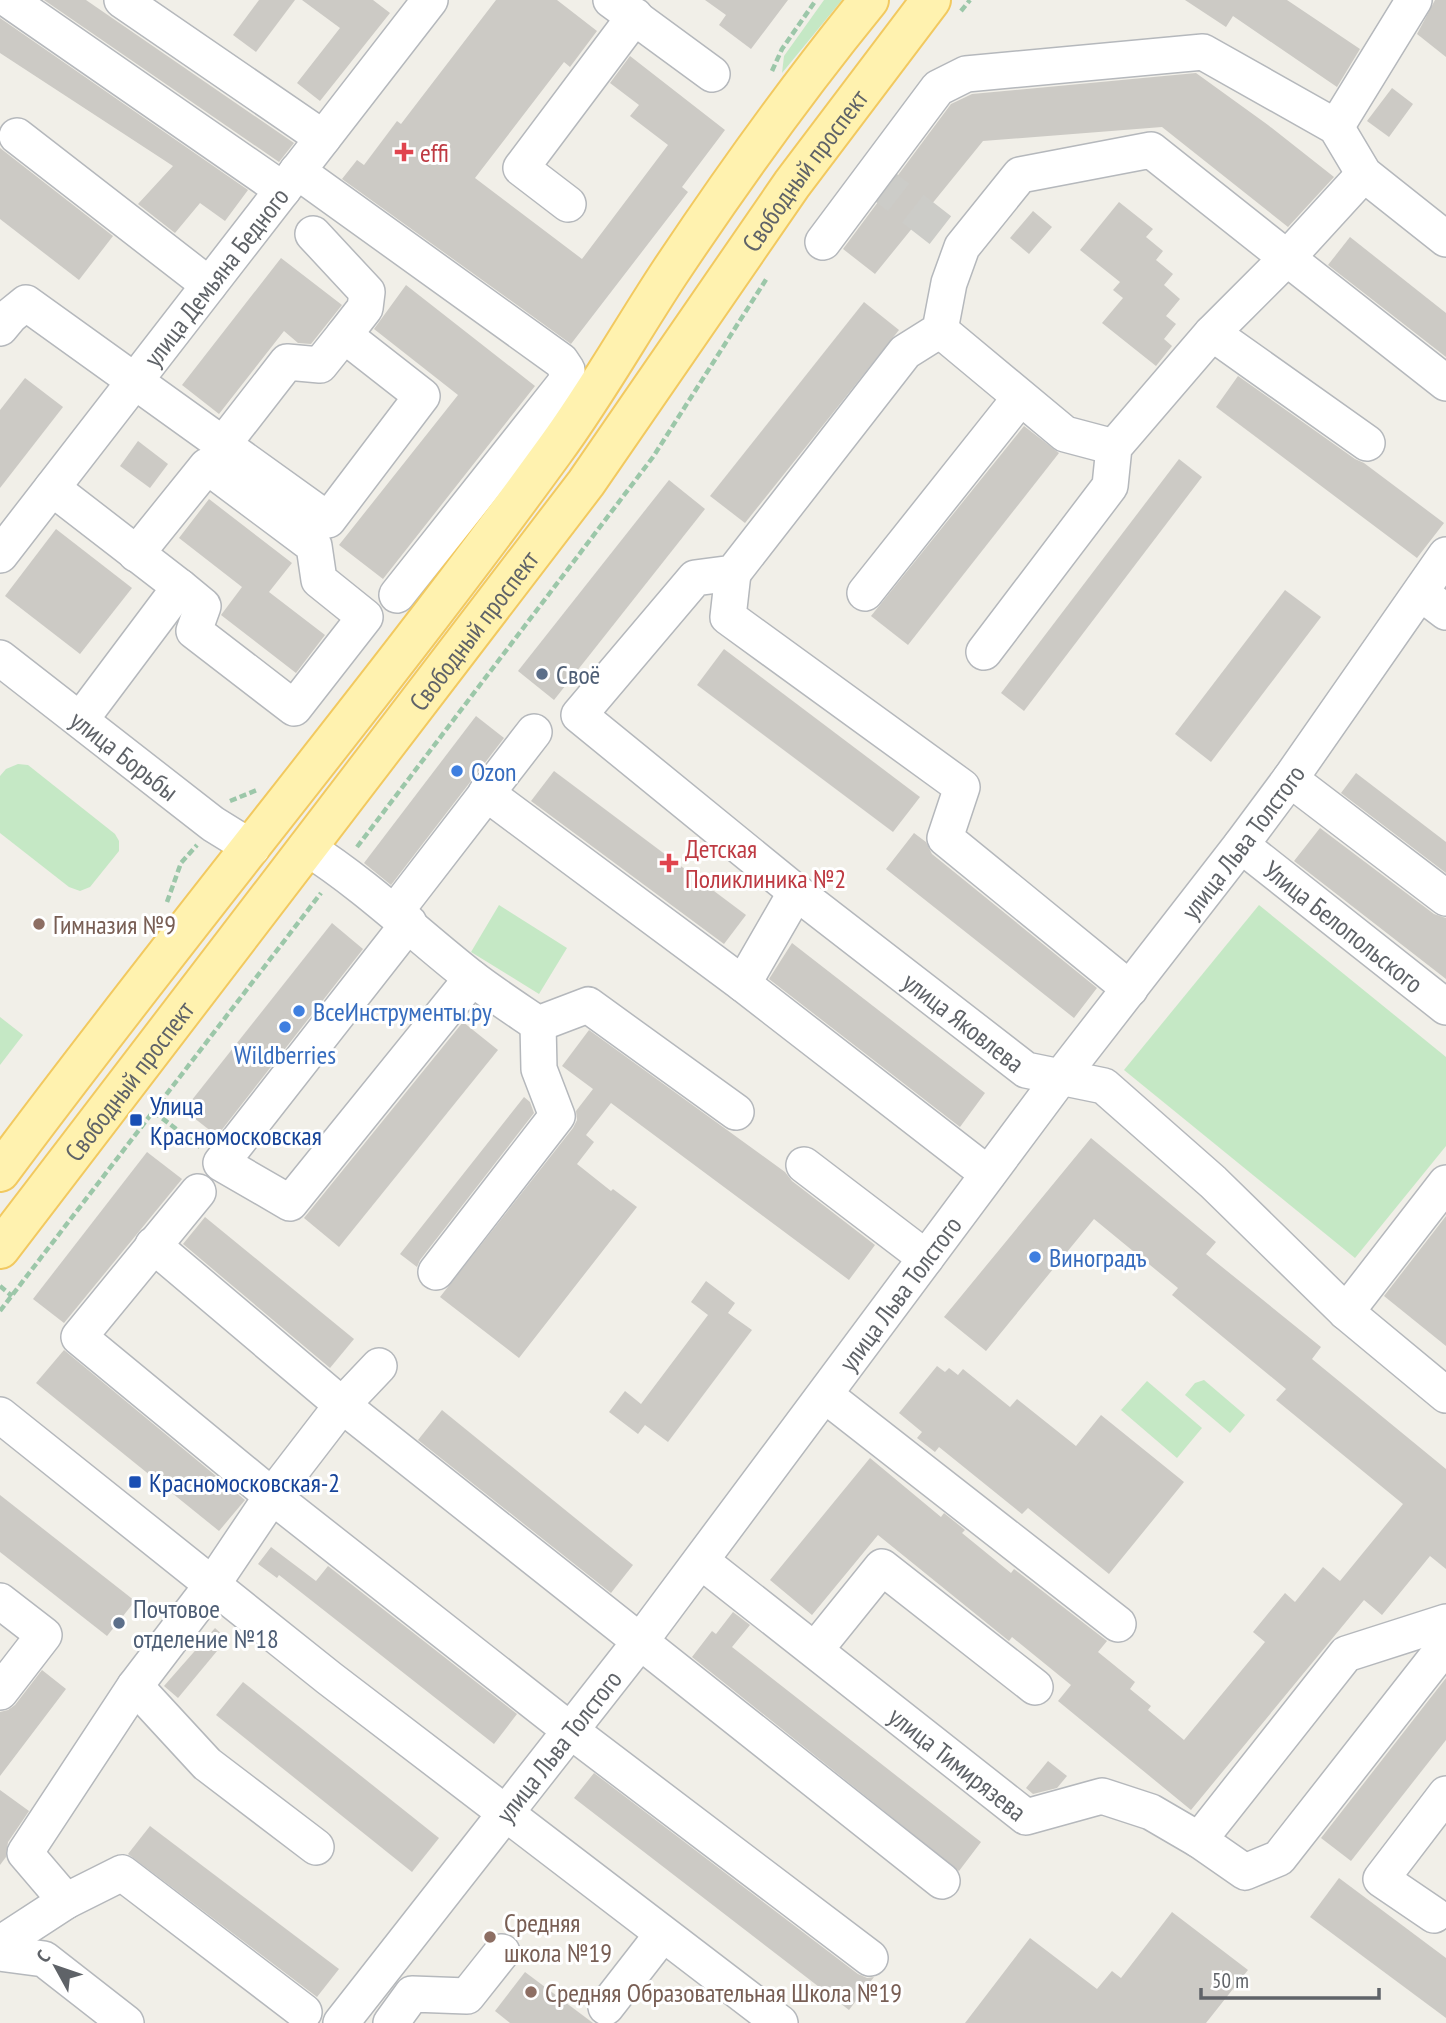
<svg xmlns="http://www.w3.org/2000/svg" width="1446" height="2023" font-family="'PT Sans Narrow',sans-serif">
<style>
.green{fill:#c5e8c5}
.building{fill:#cccac5}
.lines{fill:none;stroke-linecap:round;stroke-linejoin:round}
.minor-tunnel{stroke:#ccccc8;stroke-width:35;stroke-dasharray:35 18;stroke-linecap:butt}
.minor-casing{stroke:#b5b8bc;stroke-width:38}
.major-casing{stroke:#f2c960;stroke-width:42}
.path{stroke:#9cc7a9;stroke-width:4.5;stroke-dasharray:7 3.5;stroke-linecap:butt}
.minor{stroke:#fff;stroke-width:35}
.major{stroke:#fff2af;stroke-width:38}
.health-dot{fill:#e0444e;stroke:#fff;stroke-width:2.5}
.service-dot{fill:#5c6f8a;stroke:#fff;stroke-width:2.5}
.shop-dot{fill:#3f7fe0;stroke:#fff;stroke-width:2.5}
.education-dot{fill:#8d6e63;stroke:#fff;stroke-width:2.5}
.transit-dot{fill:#1a4fb4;stroke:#fff;stroke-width:2.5}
.labels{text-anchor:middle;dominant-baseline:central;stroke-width:6;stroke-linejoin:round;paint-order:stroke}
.health-label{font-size:26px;fill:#be3a42;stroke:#fff;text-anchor:start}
.street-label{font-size:26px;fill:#5f6368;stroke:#fff}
.service-label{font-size:26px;fill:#4e5e75;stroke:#fff;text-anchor:start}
.shop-label{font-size:26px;fill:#366cbe;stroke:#fff;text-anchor:start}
.education-label{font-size:26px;fill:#785e54;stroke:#fff;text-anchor:start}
.transit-label{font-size:26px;fill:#164399;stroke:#fff;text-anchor:start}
</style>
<rect width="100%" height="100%" fill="#f1efe8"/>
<!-- green -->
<g class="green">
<polygon points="824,0 842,0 782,73 784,56"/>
<polygon points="18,764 28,765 115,834 119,841 119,851 90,887 80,891 69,887 0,833 0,776 6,769"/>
<polygon points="499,905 567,948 539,994 471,952"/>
<polygon points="1259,905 1446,1057 1446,1146 1355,1258 1124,1070"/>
<polygon points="0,1017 23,1035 0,1065"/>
<polygon points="1204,1380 1245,1415 1230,1433 1185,1395 1195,1383"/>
<polygon points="1147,1381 1202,1428 1177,1458 1121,1410"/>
</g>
<!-- building -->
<g class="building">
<polygon points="44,0 86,0 294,143 279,162"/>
<polygon points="259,0 295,0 256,52 233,35"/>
<polygon points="302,0 373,0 390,13 320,101 297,83 340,28"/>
<polygon points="496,0 557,0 597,31 570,67 564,62 475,178 582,259 668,145 630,116 639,105 610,83 630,56 725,130 682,187 688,192 571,344 342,179 357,160 364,165 397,121 401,124"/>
<polygon points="705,0 788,0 751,49 719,25 726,15"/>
<polygon points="1185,0 1287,0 1360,49 1337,87 1233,16 1226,27"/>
<polygon points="1435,0 1446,0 1446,57 1417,34"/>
<polygon points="0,18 248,190 225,221 200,203 175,233 138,204 173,166 0,53"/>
<polygon points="1196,73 1268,125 1334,177 1288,227 1162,127 983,141 875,274 843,249 951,104 972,94"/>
<polygon points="1392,88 1413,104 1389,137 1367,121"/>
<polygon points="0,148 113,236 79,280 0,219"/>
<polygon points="1119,202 1153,229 1146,237 1163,251 1156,260 1173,274 1164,285 1180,299 1166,316 1176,324 1164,339 1172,346 1156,366 1102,323 1123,298 1113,290 1120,282 1080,250"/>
<polygon points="1033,211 1052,227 1029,254 1010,238"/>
<polygon points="1350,237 1446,313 1446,357 1328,265"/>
<polygon points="281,258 342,305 311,344 298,343 284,331 219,414 182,385"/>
<polygon points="406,285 535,386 383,579 339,545 458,395 374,329"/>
<polygon points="864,302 899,330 745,523 710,496"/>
<polygon points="1238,376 1355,459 1364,463 1444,523 1417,558 1216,407"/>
<polygon points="25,378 63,407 0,488 0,410"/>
<polygon points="1024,426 1059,453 908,645 871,616"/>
<polygon points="138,441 168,464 150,488 120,466"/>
<polygon points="1179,459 1202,477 1024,711 1001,693"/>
<polygon points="669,480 705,509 554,700 518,671"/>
<polygon points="209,499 292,563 269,592 325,635 296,673 221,615 242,587 179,538"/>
<polygon points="56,529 132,588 80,654 5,596"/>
<polygon points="1285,590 1321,617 1211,762 1175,734"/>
<polygon points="724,649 920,797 893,832 697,685"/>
<polygon points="476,716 504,738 391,885 364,863"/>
<polygon points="554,771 746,915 724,944 531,801"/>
<polygon points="1356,773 1446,842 1446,873 1341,793"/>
<polygon points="1320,828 1434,914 1446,918 1446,979 1294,861"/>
<polygon points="914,833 926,842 932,854 1097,988 1074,1018 886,869"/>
<polygon points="332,923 363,949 217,1136 184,1110"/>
<polygon points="792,943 985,1093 960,1127 769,979"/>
<polygon points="463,1022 498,1050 339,1247 304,1218"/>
<polygon points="589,1030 785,1172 792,1181 875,1245 849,1280 611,1103 586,1135 594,1142 577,1164 611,1191 613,1189 637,1207 519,1358 440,1297 573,1128 577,1120 576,1111 593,1089 562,1066"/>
<polygon points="524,1097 530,1102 534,1113 420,1260 417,1267 400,1254"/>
<polygon points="1091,1138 1216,1242 1206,1254 1321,1347 1312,1359 1446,1469 1446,1569 1430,1556 1382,1615 1364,1600 1191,1810 1058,1701 1071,1685 1012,1637 1009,1641 878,1535 812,1615 770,1580 870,1458 941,1517 944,1513 965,1530 962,1533 1011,1573 1014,1569 1107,1641 1098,1652 1135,1682 1130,1689 1151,1706 1148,1710 1184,1740 1265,1642 1253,1632 1285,1593 1295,1602 1323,1567 1340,1581 1403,1504 1276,1400 1286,1389 1172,1295 1178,1288 1094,1219 986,1351 944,1317"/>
<polygon points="147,1152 182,1179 64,1323 33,1299"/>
<polygon points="1446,1216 1446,1346 1384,1296"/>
<polygon points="205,1217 354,1339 330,1368 183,1244"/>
<polygon points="706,1281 735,1303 728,1313 752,1330 668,1442 645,1425 638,1434 609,1412 625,1391 641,1404 708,1315 691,1302"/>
<polygon points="64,1350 245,1500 219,1531 36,1383"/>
<polygon points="937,1366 945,1372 949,1368 958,1375 963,1369 1010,1407 1017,1399 1076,1446 1101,1415 1184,1482 1109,1574 1028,1508 1022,1514 939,1447 935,1452 917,1438 922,1432 899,1413"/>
<polygon points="442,1410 633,1565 611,1593 418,1440"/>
<polygon points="0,1495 135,1601 107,1636 0,1552"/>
<polygon points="271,1547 316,1581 328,1566 517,1714 494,1744 279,1575 277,1578 258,1564"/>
<polygon points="733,1612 750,1625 732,1647 981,1842 959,1871 692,1657 712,1631 716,1634"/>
<polygon points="215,1628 227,1639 178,1698 164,1686"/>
<polygon points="42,1670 66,1689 0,1776 0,1712 8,1710 15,1705"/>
<polygon points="1446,1678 1446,1740 1351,1861 1321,1838"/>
<polygon points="243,1682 439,1838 412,1872 216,1715"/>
<polygon points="1048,1761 1067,1776 1057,1788 1033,1794 1026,1788"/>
<polygon points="594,1773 858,1974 867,1978 874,1977 849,2010 574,1798"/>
<polygon points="0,1790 29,1811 8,1842 6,1857 0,1865"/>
<polygon points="150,1826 339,1969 317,1997 128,1854"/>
<polygon points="1339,1878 1446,1958 1446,2018 1310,1917"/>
<polygon points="1172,1912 1248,1970 1206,2023 965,2023 1030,1938 1097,1989 1112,1971 1121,1978"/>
<polygon points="525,1972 593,2023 510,2023 495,2011"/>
</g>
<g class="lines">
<!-- minor-tunnel -->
<polyline class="minor-tunnel" points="871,176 962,247"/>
<!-- minor casing -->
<g class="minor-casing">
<g id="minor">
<polyline points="9,0 283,190"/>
<polyline points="122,0 323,138"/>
<polyline points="611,0 712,74"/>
<polyline points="1336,127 1414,0"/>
<polyline points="17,136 209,285"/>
<polyline points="297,171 561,361 567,370 566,382 397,595"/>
<path id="s1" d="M1364 174 1287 258 1151 150 1020 175 962 247 949 283 940 330 905 352 733 573 695 578 579 715 796 892 1026 1070 1104 1086 1213 1182 1346 1312 1446 1395"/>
<polyline points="568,204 521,168 635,16"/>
<polyline points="313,234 367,292 365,308 344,335"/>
<polyline points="823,242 938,88 966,74 1203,52 1336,127 1364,174 1446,239"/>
<polyline points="0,328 10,316 26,303 328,520 422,396 344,335 320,365 287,362 224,443"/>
<polyline points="940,330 1065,434 1114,447"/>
<polyline points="1212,333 1367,443"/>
<polyline points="52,488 180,587 81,719"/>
<polyline points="136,554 207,466 314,546 319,580 365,617 294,708 194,631 203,606 180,587"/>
<path id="s2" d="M0 555 430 0"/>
<polyline points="733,573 728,617 962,787 945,838 1130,989"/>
<polyline points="865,593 1020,398"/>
<polyline points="1421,593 1446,612"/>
<polyline points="984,652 1110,486 1114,447 1212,333 1287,258 1446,383"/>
<path id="s3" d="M0 658 213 824 252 848"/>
<polyline points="1290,779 1446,898"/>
<polyline points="486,793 743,984 988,1174"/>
<path id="s4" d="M1241 845 1446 1007"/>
<path d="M306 847C367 886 416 934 472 978 493 994 516 1009 538 1024L588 1005 736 1112"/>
<polyline points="395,912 534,732"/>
<polyline points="409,923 221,1163 290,1203 472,978"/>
<polyline points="743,984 796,892"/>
<polyline points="804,1165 926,1258"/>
<polyline points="198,1192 79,1337 272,1496 571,1731 870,1958"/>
<polyline points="153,1245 342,1405 942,1881"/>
<polyline points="436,1272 557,1116 539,1069 538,1024"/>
<polyline points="1346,1312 1446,1183"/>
<polyline points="825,1395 1118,1624"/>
<polyline points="0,1415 329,1678 780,2023"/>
<path id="s5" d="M701 1561 1026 1817 1102 1796 1151 1812 1199 1840 1245 1872 1279 1858 1446 1645"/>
<polyline points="0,1601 44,1635 0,1692"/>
<polyline points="815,1650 882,1567 1035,1687"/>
<polyline points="135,1686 207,1764 316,1847"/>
<polyline points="1199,1840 1346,1654 1446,1622"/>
<polyline points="66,1901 122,1873 304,2012"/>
<polyline points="1434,1915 1381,1879 1446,1794"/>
<polyline points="0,1944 66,1901 25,1853 135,1686 212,1585 272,1496 342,1405 379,1366"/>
<polyline points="0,1953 44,1959 126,2023"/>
<polyline points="606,2007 662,1935"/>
<path id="s6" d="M341 2023 639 1643 1060 1078 1241 845 1290 779 1446 555"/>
<polyline points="391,2023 412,1994 467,1996 502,1952"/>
</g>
</g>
<!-- major casing -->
<g class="major-casing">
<g id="major">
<path d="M0 1172C181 928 376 696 554 451 596 394 631 331 670 272 732 179 798 87 869 0"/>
<path id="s7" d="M0 1249 586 483 792 184 931 0"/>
</g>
</g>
<!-- path -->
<g class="path">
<polyline points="961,11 970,0"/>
<polyline points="772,71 782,49 816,0"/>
<polyline points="230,801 257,790"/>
<polyline points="357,847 653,457 767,278"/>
<polyline points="167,902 181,863 197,845"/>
<polyline points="154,1112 200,1147"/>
<polyline points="0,1286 12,1296"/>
<polyline points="0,1311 321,893"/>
</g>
<!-- minor -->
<use href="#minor" class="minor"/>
<!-- major -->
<use href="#major" class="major"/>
</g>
<!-- markers -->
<g class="health-dot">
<path d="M400.5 141.5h7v7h7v7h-7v7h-7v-7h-7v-7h7z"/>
<path d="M665.5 852.5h7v7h7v7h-7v7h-7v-7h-7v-7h7z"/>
</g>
<g class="service-dot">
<circle cx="542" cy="674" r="7"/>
<circle cx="119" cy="1623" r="7"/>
</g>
<g class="shop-dot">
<circle cx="457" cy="771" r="7"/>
<circle cx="299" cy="1011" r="7"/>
<circle cx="285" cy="1027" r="7"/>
<circle cx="1035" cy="1257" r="7"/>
</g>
<g class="education-dot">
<circle cx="39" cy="924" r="7"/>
<circle cx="490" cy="1937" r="7"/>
<circle cx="531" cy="1992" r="7"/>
</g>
<g class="transit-dot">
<rect x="129" y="1113" width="14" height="14" rx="3.5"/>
<rect x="128" y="1475" width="14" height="14" rx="3.5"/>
</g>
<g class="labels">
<!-- health labels -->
<g class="health-label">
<text x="420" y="152">effi</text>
<text x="685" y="848">Детская<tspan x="685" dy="30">Поликлиника №2</tspan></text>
</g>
<!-- street labels -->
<g class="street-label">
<text stroke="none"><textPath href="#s7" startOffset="1346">Свободный проспект</textPath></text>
<text stroke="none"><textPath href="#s2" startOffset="352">улица Демьяна Бедного</textPath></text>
<text stroke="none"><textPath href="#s7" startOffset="779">Свободный проспект</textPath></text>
<text stroke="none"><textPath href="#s3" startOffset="158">улица Борьбы</textPath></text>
<text stroke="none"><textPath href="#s6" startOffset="1486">улица Льва Толстого</textPath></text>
<text stroke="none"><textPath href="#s4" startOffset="131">Улица Белопольского</textPath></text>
<text stroke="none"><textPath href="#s1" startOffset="1631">улица Яковлева</textPath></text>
<text stroke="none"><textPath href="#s7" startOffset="212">Свободный проспект</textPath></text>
<text stroke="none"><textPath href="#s6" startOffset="919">улица Льва Толстого</textPath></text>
<text stroke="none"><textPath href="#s6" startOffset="352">улица Льва Толстого</textPath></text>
<text stroke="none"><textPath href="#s5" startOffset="327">улица Тимирязева</textPath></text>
</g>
<!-- service labels -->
<g class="service-label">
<text x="556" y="674">Своё</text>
<text x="133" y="1608">Почтовое<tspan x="133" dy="30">отделение №18</tspan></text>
</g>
<!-- shop labels -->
<g class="shop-label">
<text x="471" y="771">Ozon</text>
<text x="313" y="1011">ВсеИнструменты.ру</text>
<text x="285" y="1054" text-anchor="middle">Wildberries</text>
<text x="1049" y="1257">Виноградъ</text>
</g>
<!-- education labels -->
<g class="education-label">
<text x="53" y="924">Гимназия №9</text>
<text x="504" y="1922">Средняя<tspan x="504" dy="30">школа №19</tspan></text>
<text x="545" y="1992">Средняя Образовательная Школа №19</text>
</g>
<!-- transit labels -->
<g class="transit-label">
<text x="150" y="1105">Улица<tspan x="150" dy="30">Красномосковская</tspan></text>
<text x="149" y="1482">Красномосковская-2</text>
</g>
</g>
<!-- north arrow -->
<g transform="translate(56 1967) rotate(310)" stroke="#ffffff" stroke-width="5" paint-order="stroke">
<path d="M0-5L12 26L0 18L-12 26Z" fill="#5f6368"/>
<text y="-10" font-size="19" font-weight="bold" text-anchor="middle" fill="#5f6368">С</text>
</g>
<!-- scale -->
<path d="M1201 1988v10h178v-10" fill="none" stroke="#5f6368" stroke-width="3.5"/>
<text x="1212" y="1988" font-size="21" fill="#5f6368" stroke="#ffffff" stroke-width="5" paint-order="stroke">50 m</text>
</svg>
